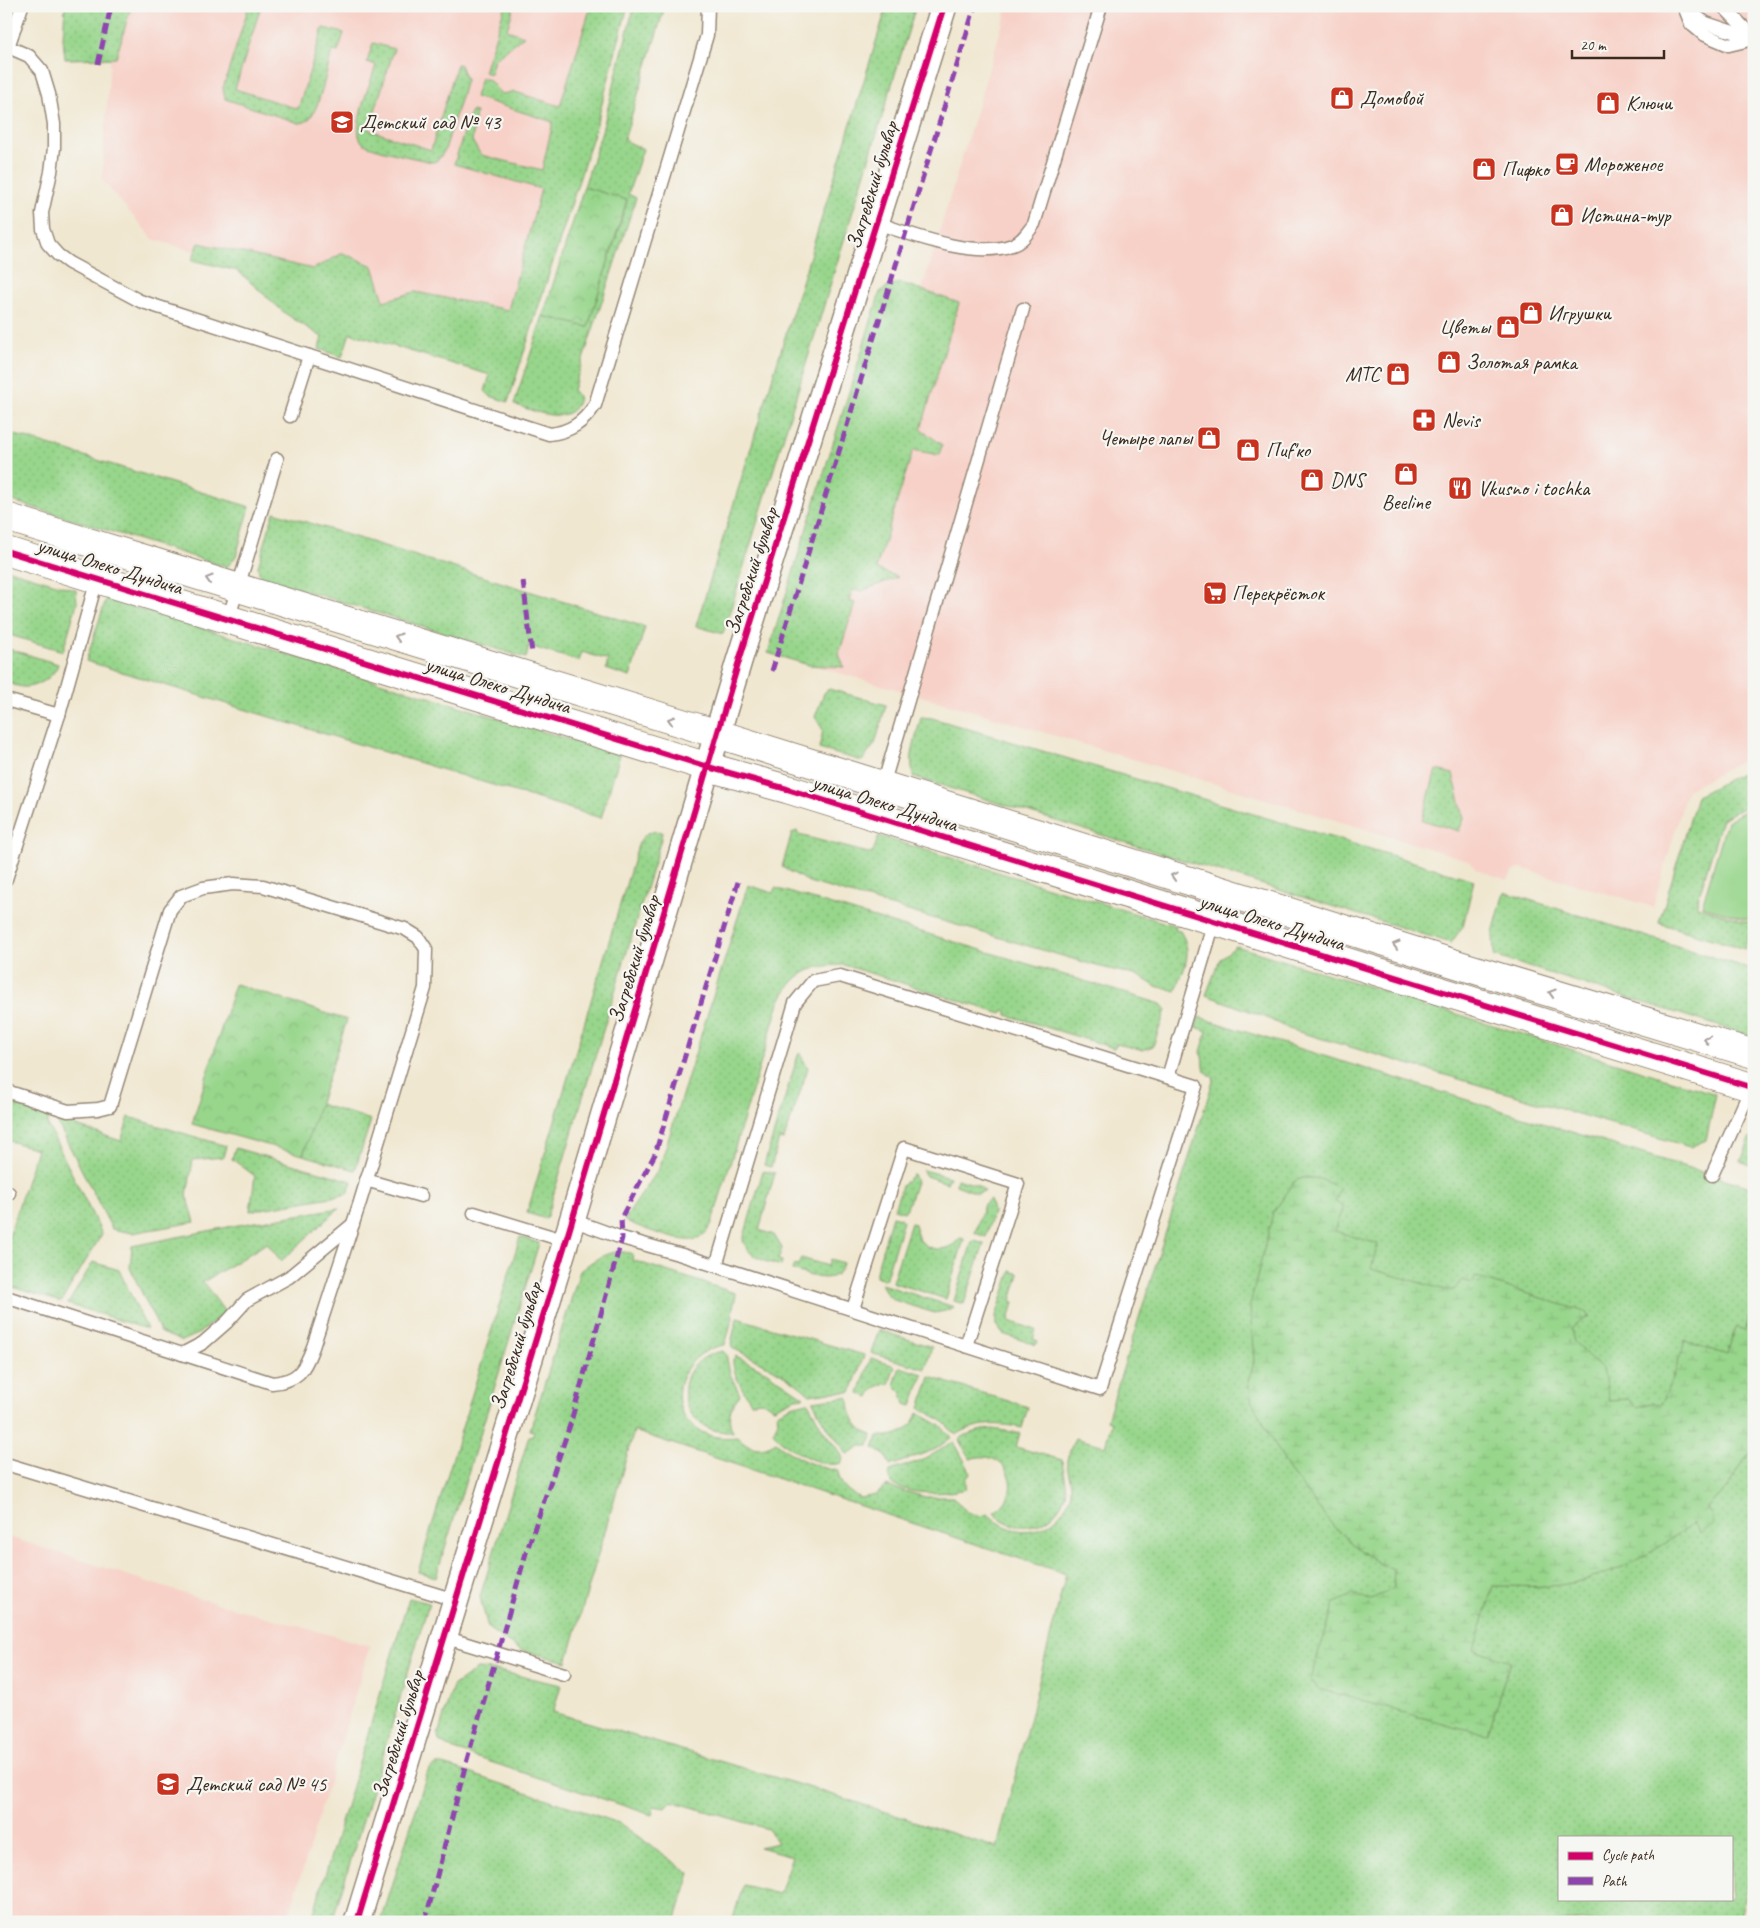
<svg xmlns="http://www.w3.org/2000/svg" width="1760" height="1928" font-family="Caveat,sans-serif">
<style>
.built{fill:#f7d1c8}
.grass{fill:url(#grass-dots);stroke:#6a8055;fill-rule:evenodd}
.wetland{fill:url(#wetland-marsh);stroke:#6a8055}
.park{fill:url(#park-crowns);stroke:#6a8055}
.pitch{fill:#98d68c;stroke:#6a8055}
.lines{fill:none;stroke-linecap:round;stroke-linejoin:round}
.service-casing{stroke:#968877;stroke-width:15}
.minor-casing{stroke:#968877;stroke-width:28}
.tertiary-casing{stroke:#968877;stroke-width:30}
.service{stroke:#fff;stroke-width:12}
.minor{stroke:#fff;stroke-width:25}
.tertiary{stroke:#fff;stroke-width:28}
.quiet{stroke:#8e44ad;stroke-width:5;stroke-dasharray:10 5;stroke-linecap:butt}
.cycleway-casing{stroke:#f6f6f2;stroke-width:9}
.cycleway{stroke:#d6006c;stroke-width:6}
.oneway{stroke:#a79f9a}
.labels{text-anchor:middle;dominant-baseline:central;stroke-width:4.5;stroke-linejoin:round;paint-order:stroke}
.poi-label{font-size:21px;fill:#3b2a1e;stroke:#f6f6f2;text-anchor:start}
.street-label{font-size:21px;fill:#3b2a1e;stroke:#f6f6f2}
</style>
<defs>
<pattern id="grass-dots" width="8" height="8" patternUnits="userSpaceOnUse" patternTransform="scale(1.25)"><rect width="8" height="8" fill="#98d68c"/><path d="M2 2h.1M6 6h.1" fill="none" stroke="#84b878" stroke-width="1.8" stroke-linecap="round"/></pattern>
<pattern id="wetland-marsh" width="20" height="14" patternUnits="userSpaceOnUse" patternTransform="scale(1.25)"><rect width="20" height="14" fill="#98d68c"/><path d="M1 5h8M5 5V1M11 12h8M15 12V8" fill="none" stroke="#84b878"/></pattern>
<pattern id="park-crowns" width="20" height="18" patternUnits="userSpaceOnUse" patternTransform="scale(1.25)"><rect width="20" height="18" fill="#98d68c"/><path d="M2 6a3 3 0 1 1 6 0M12 15a3 3 0 1 1 6 0" fill="none" stroke="#84b878"/></pattern>
</defs>
<rect width="100%" height="100%" fill="#f6f6f2"/>
<filter id="ink" filterUnits="userSpaceOnUse"><feTurbulence type="fractalNoise" baseFrequency=".02" numOctaves="2"/><feDisplacementMap in="SourceGraphic" scale="10" xChannelSelector="R" yChannelSelector="G"/><feConvolveMatrix kernelMatrix="1 2 1 2 8 2 1 2 1" color-interpolation-filters="sRGB"/></filter>
<filter id="wash" filterUnits="userSpaceOnUse"><feTurbulence type="fractalNoise" baseFrequency=".0096" numOctaves="4" result="noise"/><feDisplacementMap in="SourceGraphic" scale="20" xChannelSelector="R" yChannelSelector="G"/><feGaussianBlur stdDeviation="1.12" result="paint"/><feColorMatrix in="noise" values="0 0 0 0 0 0 0 0 0 0 0 0 0 0 0 0 0 1.4 0 .05"/><feComposite in="paint" operator="in"/></filter>
<g filter="url(#wash)">
<rect width="100%" height="100%" fill="#f0e7d0"/>
<!-- built -->
<g class="built">
<polygon points="125,6 612,6 514,349 153,239 102,180 110,59"/>
<polygon points="1008,6 1754,6 1754,755 1687,790 1653,907 1521,868 1513,872 1507,880 1475,869 1471,862 1451,855 966,709 811,665 843,558 877,568 913,452 876,440"/>
<polygon points="6,1536 201,1599 370,1646 287,1922 6,1922"/>
</g>
<!-- grass -->
<g class="grass">
<polygon points="65,6 142,6 131,7 116,58 65,59 63,39"/>
<path d="M249 6H261L235 89 298 109 323 28 344 33 338 52 332 51C328 66 320 104 312 115 309 120 305 123 299 123L225 99 223 88Z"/>
<polygon points="505,6 514,6 507,30 524,36 494,59 490,74 484,72"/>
<polygon points="591,6 626,6 627,9 595,130 508,402 490,396 485,391 490,375 350,333 342,357 319,349 322,337 286,314 238,271 192,260 199,243 313,269 343,253 373,266 384,301 415,292 508,310 541,189 454,164 471,111 476,112 472,141 481,155 542,170 553,122 475,97 481,78 489,80 501,94 515,92 560,106"/>
<path d="M632 6H665L624 140 643 149 628 194 636 198 573 390C578 395 580 397 577 404 567 426 530 410 514 404L543 316 588 327 627 201 584 187 602 131 633 10Z"/>
<polygon points="887,6 916,6 723,634 696,626"/>
<path d="M373 43 394 49 369 130 431 150 457 64 460 65 466 80 445 150 438 160 433 162 427 161C415 158 370 149 363 143 349 131 371 82 376 65L367 62Z"/>
<polygon points="902,283 959,303 921,429 942,445 939,455 913,450 876,569 898,577 862,591 852,590 849,601 855,603 839,654 844,667 809,665 768,653 880,292 890,285"/>
<polygon points="6,432 250,507 236,556 227,567 6,499"/>
<polygon points="274,512 645,627 630,677 606,669 608,660 582,652 579,661 529,646 526,658 260,577 258,567"/>
<polygon points="6,569 76,590 77,603 63,651 6,634"/>
<polygon points="106,599 620,755 601,818 86,661"/>
<path d="M6 648 58 664C54 678 36 688 22 687 17 686 11 684 6 682Z"/>
<polygon points="829,689 886,705 875,744 862,761 819,749 823,730 815,717 824,693"/>
<path d="M921 717 932 718 1474 880 1463 926 1451 943 914 777C907 758 917 736 921 717Z"/>
<polygon points="1754,766 1754,802 1722,819 1696,906 1752,923 1745,949 1659,923 1697,796"/>
<polygon points="1436,770 1453,774 1464,818 1459,831 1422,820"/>
<path d="M654 831 662 832 661 839 546 1219 527 1213 638 845C642 837 645 833 654 831Z"/>
<path d="M797 831 799 835 872 854 879 836 1176 926 1175 930 1180 931C1194 953 1184 968 1176 991L1155 986 1139 976 1097 966 809 882 782 867 792 833Z"/>
<path d="M748 885 773 893 775 888 1161 1004 1166 1010 1153 1046 1143 1050 1116 1044 1114 1048 1007 1015V1011L1004 1010 1002 1014 844 965C811 965 794 972 779 1003L712 1223C708 1231 702 1239 692 1240 678 1242 638 1227 624 1220L659 1169Z"/>
<polygon points="1504,892 1754,970 1754,1037 1494,956 1493,933"/>
<polygon points="1236,946 1423,1003 1422,1007 1426,1009 1428,1005 1716,1094 1706,1140 1690,1147 1289,1029 1263,1016 1206,995 1220,959"/>
<path d="M1199 1017 1236 1029 1754 1188V1867L1737 1922H732L743 1885 779 1894 792 1856 759 1847 778 1843 768 1829 671 1801 665 1808 654 1806 652 1815 454 1750 439 1741 438 1735 453 1686 477 1669 493 1670 561 1685 553 1712 821 1791 997 1848 1066 1574 634 1431 567 1662 521 1650 507 1642 488 1628 480 1597 529 1436 532 1437 534 1431 530 1430 580 1271C596 1258 612 1247 633 1254L632 1260 735 1293 736 1295 731 1315 733 1316 725 1345C678 1351 658 1414 706 1434 716 1438 727 1438 738 1437 750 1449 761 1452 776 1442 794 1458 815 1467 838 1471 839 1485 848 1492 860 1498L876 1495 886 1486 925 1497H953C962 1508 972 1520 988 1514 1000 1526 1016 1533 1033 1530 1052 1526 1071 1508 1071 1487 1071 1478 1066 1468 1067 1460 1069 1453 1072 1445 1075 1438L1105 1446 1112 1422 1107 1420 1214 1078 1205 1071 1201 1052 1207 1031 1196 1027ZM1559 1837H1731V1899H1559Z"/>
<polygon points="799,1052 808,1068 784,1140 779,1139 771,1167 764,1165"/>
<polygon points="6,1102 49,1116 47,1124 102,1234 61,1302 6,1285 6,1239 8,1239 37,1149 6,1140"/>
<polygon points="319,1104 371,1120 355,1170 303,1155"/>
<polygon points="129,1117 226,1146 223,1157 193,1160 187,1195 195,1222 132,1233 112,1229 57,1122 58,1120 121,1141"/>
<polygon points="1754,1136 1754,1167 1741,1161 1750,1139"/>
<polygon points="235,1148 352,1181 348,1194 250,1211 255,1176 232,1159"/>
<polygon points="922,1170 950,1177 947,1183 926,1176"/>
<path d="M763 1171 775 1173 759 1230 774 1235 782 1248 778 1260 782 1261 781 1266C765 1261 748 1258 743 1240Z"/>
<polygon points="913,1174 916,1182 907,1208 904,1212 894,1209 902,1186"/>
<polygon points="957,1179 977,1185 985,1191 977,1193 956,1185"/>
<polygon points="990,1199 993,1212 986,1237 975,1233 984,1204"/>
<polygon points="339,1208 281,1261 267,1243 203,1282 225,1312 198,1334 182,1341 161,1333 130,1268 132,1246 238,1225"/>
<polygon points="892,1216 900,1218 903,1221 885,1280 876,1277 876,1272"/>
<path d="M911 1223 915 1224C916 1229 916 1234 919 1239 929 1253 950 1252 960 1238L964 1239 946 1299 892 1282Z"/>
<polygon points="520,1237 539,1243 436,1577 418,1572"/>
<polygon points="974,1241 984,1244 964,1304 954,1301 972,1242"/>
<path d="M801 1258 828 1266 830 1259 843 1263C837 1288 809 1275 792 1270L794 1265 798 1266Z"/>
<polygon points="93,1262 119,1270 147,1329 68,1304"/>
<polygon points="1011,1271 1019,1274 1011,1301 1014,1302 1009,1321 1036,1330 1033,1339 1038,1341 1036,1345 1003,1334 996,1325 996,1316"/>
<polygon points="881,1284 954,1307 945,1311 934,1313 894,1300 887,1294"/>
<path d="M737 1318 864 1355 851 1392H830L810 1395C789 1375 758 1360 732 1348L731 1344Z"/>
<polygon points="879,1330 932,1347 925,1369 871,1353"/>
<path d="M723 1351 726 1354 730 1374 740 1395C730 1406 726 1418 733 1432 674 1435 667 1360 723 1351Z"/>
<path d="M736 1356 767 1372 804 1397 795 1398 774 1408 762 1401 751 1402C743 1390 732 1374 733 1359Z"/>
<path d="M871 1358 895 1366 889 1384C879 1384 872 1388 869 1397L859 1393Z"/>
<polygon points="900,1367 923,1374 912,1406 905,1404 902,1393 894,1385"/>
<path d="M930 1377 1028 1407 1022 1428C1000 1423 976 1422 956 1435L941 1420 920 1408Z"/>
<path d="M844 1397 849 1398C849 1415 856 1429 872 1435L869 1446H861L847 1454 823 1421 813 1401Z"/>
<path d="M808 1402 823 1430 841 1454 843 1459 841 1463C821 1470 785 1447 773 1432L778 1422 777 1413 791 1406Z"/>
<path d="M918 1413 939 1425 952 1437 936 1449 890 1466 886 1456 874 1448 878 1436C897 1437 911 1432 918 1413Z"/>
<path d="M992 1429 1020 1433 1016 1447 1062 1460C1063 1471 1068 1483 1065 1495 1057 1526 1015 1538 994 1512 1027 1493 1006 1446 970 1459L959 1440C967 1432 982 1430 992 1429Z"/>
<path d="M954 1442 971 1473 966 1477V1489C945 1494 910 1496 891 1483L889 1478 890 1471 925 1459Z"/>
<polygon points="409,1598 429,1603 332,1922 311,1922"/>
<polygon points="436,1765 443,1765 457,1769 619,1823 690,1873 675,1922 578,1922 554,1915 551,1922 381,1922 426,1777 429,1769"/>
</g>
<!-- wetland -->
<path class="wetland" d="M1305 1177 1320 1179 1340 1188 1335 1202 1344 1206 1335 1231 1378 1244 1371 1269 1446 1290H1454L1463 1280 1473 1283 1475 1277 1588 1313 1587 1316 1590 1317 1580 1321 1571 1329 1574 1342 1603 1369 1609 1400 1628 1399 1637 1407 1651 1403 1661 1404 1672 1381 1685 1341 1727 1355 1735 1328 1745 1331 1749 1318 1754 1320V1445L1726 1489 1707 1509 1712 1516V1523L1701 1534 1693 1523C1651 1556 1605 1581 1551 1586 1532 1587 1513 1586 1494 1586L1474 1649 1510 1661 1488 1733 1460 1728 1319 1689 1310 1679 1335 1603 1352 1595 1371 1599 1394 1588 1393 1569 1380 1564 1360 1550 1333 1526 1289 1470 1252 1402 1248 1381 1254 1363 1250 1305 1273 1213 1295 1181Z"/>
<!-- park -->
<g class="park">
<polygon points="584,187 627,200 588,327 543,316"/>
<polygon points="235,984 347,1020 303,1155 192,1124"/>
</g>
<!-- pitch -->
<polygon class="pitch" points="1754,806 1754,921 1702,906 1727,821"/>
</g>
<g filter="url(#ink)">
<g class="lines">
<!-- service casing -->
<g class="service-casing">
<g id="service">
<polyline points="1723,6 1754,38"/>
<polyline points="1684,8 1706,23 1754,39"/>
<polyline points="1685,9 1691,24 1703,34 1729,45 1754,39"/>
<path d="M6 46 29 56 42 71 49 94 54 124V148L51 172 42 213 43 229 48 244 58 255 69 263 140 301 549 434C570 432 583 423 595 405L707 35 708 6"/>
<polyline points="8,47 22,6"/>
<path d="M877 223C913 235 975 259 1012 245 1022 242 1028 232 1034 224L1101 6"/>
<polyline points="290,416 309,356"/>
<polyline points="228,620 277,459"/>
<polyline points="6,700 59,715"/>
<polyline points="874,816 1023,309"/>
<polyline points="6,879 59,715 106,547"/>
<polyline points="1168,1077 1223,892"/>
<path d="M6 1091 68 1111 98 1109 110 1106 170 910 181 896 203 888 233 884 263 886 405 929 418 937 426 949 425 988 360 1202 313 1347C304 1371 298 1381 272 1383L6 1297"/>
<polyline points="1712,1175 1753,1084"/>
<polyline points="366,1180 421,1196"/>
<polyline points="6,1192 9,1193"/>
<polyline points="474,1213 566,1241"/>
<polyline points="572,1220 622,1238 682,1255 1100,1389 1196,1086 840,976 813,981 795,1003 716,1266"/>
<polyline points="853,1309 904,1148 1018,1184 966,1346"/>
<polyline points="182,1354 203,1343 227,1322 247,1300 289,1277 353,1224"/>
<polyline points="6,1464 455,1600"/>
<polyline points="444,1637 564,1674"/>
</g>
</g>
<!-- minor casing -->
<g class="minor-casing">
<polyline id="minor" points="357,1922 566,1241 739,661 944,6"/>
</g>
<!-- tertiary casing -->
<g class="tertiary-casing">
<g id="tertiary">
<polyline points="6,517 718,734 1469,968 1754,1054"/>
<polyline points="6,551 708,767 787,789 1754,1088"/>
</g>
</g>
<!-- service -->
<use href="#service" class="service"/>
<!-- minor -->
<use href="#minor" class="minor"/>
<!-- tertiary -->
<use href="#tertiary" class="tertiary"/>
<!-- quiet -->
<g class="quiet">
<polyline points="1677,9 1677,6"/>
<polyline points="98,64 111,6"/>
<polyline points="523,581 532,653"/>
<polyline points="772,671 975,6"/>
<polyline points="425,1922 466,1763 526,1553 570,1425 622,1238 621,1218 655,1154 738,882"/>
</g>
<!-- cycleway casing -->
<g class="cycleway-casing">
<g id="cycleway">
<polyline points="6,551 708,767 787,789 1754,1088"/>
<polyline points="357,1922 566,1241 739,661 944,6"/>
</g>
</g>
<!-- cycleway -->
<use href="#cycleway" class="cycleway"/>
</g>
<!-- one-way arrows -->
<defs><path id="oneway-chevron" d="M-2-3.5L2.5 0L-2 3.5" fill="none" stroke-width="1.6" stroke-linecap="round" stroke-linejoin="round" transform="scale(1.25)"/></defs>
<g class="oneway">
<use href="#oneway-chevron" transform="translate(209 579) rotate(-163)"/>
<use href="#oneway-chevron" transform="translate(398 637) rotate(-163)"/>
<use href="#oneway-chevron" transform="translate(671 720) rotate(-163)"/>
<use href="#oneway-chevron" transform="translate(1174 876) rotate(-163)"/>
<use href="#oneway-chevron" transform="translate(1396 945) rotate(-163)"/>
<use href="#oneway-chevron" transform="translate(1552 993) rotate(-163)"/>
<use href="#oneway-chevron" transform="translate(1707 1040) rotate(-163)"/>
</g>
</g>
<!-- icons -->
<defs>
<g id="shop-square" transform="scale(1.25)"><rect x="-9" y="-9" width="18" height="18" rx="4" fill="#c8321e" stroke="#f6f6f2"/><path d="M-5-2.5h2.3a2.7 3.5 0 0 1 5.4 0H5L5.5 6h-11ZM-1.5-2.5h3a1.5 2.3 0 0 0-3 0Z" fill="#fff"/></g>
<g id="school-square" transform="scale(1.25)"><rect x="-9" y="-9" width="18" height="18" rx="4" fill="#c8321e" stroke="#f6f6f2"/><path d="M0-5L7-2L0 1L-7-2ZM-4 1L0 2.5L4 1V4Q0 6-4 4Z" fill="#fff"/></g>
<g id="cafe-square" transform="scale(1.25)"><rect x="-9" y="-9" width="18" height="18" rx="4" fill="#c8321e" stroke="#f6f6f2"/><path d="M-5.5-4.5H6V0H3Q3 3.5 0 3.5H-2.5Q-5.5 3.5-5.5 0ZM3-3.2v2h1.7v-2ZM-6 4.5H4V6H-6Z" fill="#fff"/></g>
<g id="pharmacy-square" transform="scale(1.25)"><rect x="-9" y="-9" width="18" height="18" rx="4" fill="#c8321e" stroke="#f6f6f2"/><path d="M-2-6h4v4h4v4h-4v4h-4v-4h-4v-4h4Z" fill="#fff"/></g>
<g id="restaurant-square" transform="scale(1.25)"><rect x="-9" y="-9" width="18" height="18" rx="4" fill="#c8321e" stroke="#f6f6f2"/><path d="M-5-6h1v4h1v-4h1v4h1v-4h1v5L-1.5 .5V6h-2V.5L-5-1ZM5-6V6H3V1.5H1.5Q1.5-4 5-6Z" fill="#fff"/></g>
<g id="supermarket-square" transform="scale(1.25)"><rect x="-9" y="-9" width="18" height="18" rx="4" fill="#c8321e" stroke="#f6f6f2"/><path d="M-6-5.5h2.5l.6 2H6L4.5 2H-2.5L-4.4-4H-6ZM-1.5 3.2a1.3 1.3 0 1 0 .1 0ZM3 3.2a1.3 1.3 0 1 0 .1 0Z" fill="#fff"/></g>
</defs>
<g fill-rule="evenodd">
<use href="#shop-square" x="1342" y="98"/>
<use href="#shop-square" x="1608" y="103"/>
<use href="#school-square" x="342" y="122"/>
<use href="#cafe-square" x="1567" y="164"/>
<use href="#shop-square" x="1484" y="169"/>
<use href="#shop-square" x="1562" y="215"/>
<use href="#shop-square" x="1531" y="313"/>
<use href="#shop-square" x="1508" y="327"/>
<use href="#shop-square" x="1449" y="362"/>
<use href="#shop-square" x="1398" y="374"/>
<use href="#pharmacy-square" x="1424" y="420"/>
<use href="#shop-square" x="1209" y="438"/>
<use href="#shop-square" x="1248" y="450"/>
<use href="#shop-square" x="1406" y="474"/>
<use href="#shop-square" x="1312" y="480"/>
<use href="#restaurant-square" x="1460" y="488"/>
<use href="#supermarket-square" x="1215" y="593"/>
<use href="#school-square" x="168" y="1784"/>
</g>
<g class="labels">
<!-- poi labels -->
<g class="poi-label">
<text x="1360" y="98">Домовой</text>
<text x="1626" y="103">Ключи</text>
<text x="360" y="122">Детский сад № 43</text>
<text x="1584" y="164">Мороженое</text>
<text x="1502" y="169">Пифко</text>
<text x="1580" y="215">Истина-тур</text>
<text x="1548" y="313">Игрушки</text>
<text x="1490" y="327" text-anchor="end">Цветы</text>
<text x="1466" y="362">Золотая рамка</text>
<text x="1380" y="374" text-anchor="end">МТС</text>
<text x="1442" y="420">Nevis</text>
<text x="1192" y="438" text-anchor="end">Четыре лапы</text>
<text x="1266" y="450">Пиf'ко</text>
<text x="1330" y="480">DNS</text>
<text x="1478" y="488">Vkusno i tochka</text>
<text x="1406" y="502" text-anchor="middle">Beeline</text>
<text x="1232" y="593">Перекрёсток</text>
<text x="186" y="1784">Детский сад № 45</text>
</g>
<!-- street labels -->
<g class="street-label">
<text transform="translate(872 185) rotate(-73)">Загребский бульвар</text>
<text transform="translate(110 566) rotate(17)">улица Олеко Дундича</text>
<text transform="translate(751 571) rotate(-72)">Загребский бульвар</text>
<text transform="translate(498 685) rotate(17)">улица Олеко Дундича</text>
<text transform="translate(885 803) rotate(17)">улица Олеко Дундича</text>
<text transform="translate(1272 922) rotate(17)">улица Олеко Дундича</text>
<text transform="translate(634 959) rotate(-73)">Загребский бульвар</text>
<text transform="translate(516 1346) rotate(-73)">Загребский бульвар</text>
<text transform="translate(398 1734) rotate(-73)">Загребский бульвар</text>
</g>
</g>
<!-- margin -->
<rect width="1760" height="1928" fill="none" stroke="#f6f6f2" stroke-width="25"/>
<!-- legend -->
<rect x="1558" y="1836" width="175" height="65" fill="#f6f6f2" stroke="#aba49d"/>
<rect x="1568" y="1852" width="25" height="8" fill="#d6006c" stroke="#aba49d"/>
<text x="1602" y="1860" font-size="15" fill="#3b2a1e">Cycle path</text>
<rect x="1568" y="1877" width="25" height="8" fill="#8e44ad" stroke="#aba49d"/>
<text x="1602" y="1886" font-size="15" fill="#3b2a1e">Path</text>
<!-- scale -->
<path d="M1572 50v8h92v-8" fill="none" stroke="#3b2a1e" stroke-width="2.5"/>
<text x="1580" y="50" font-size="15" fill="#3b2a1e" stroke="#f6f6f2" stroke-width="4" paint-order="stroke">20 m</text>
</svg>
